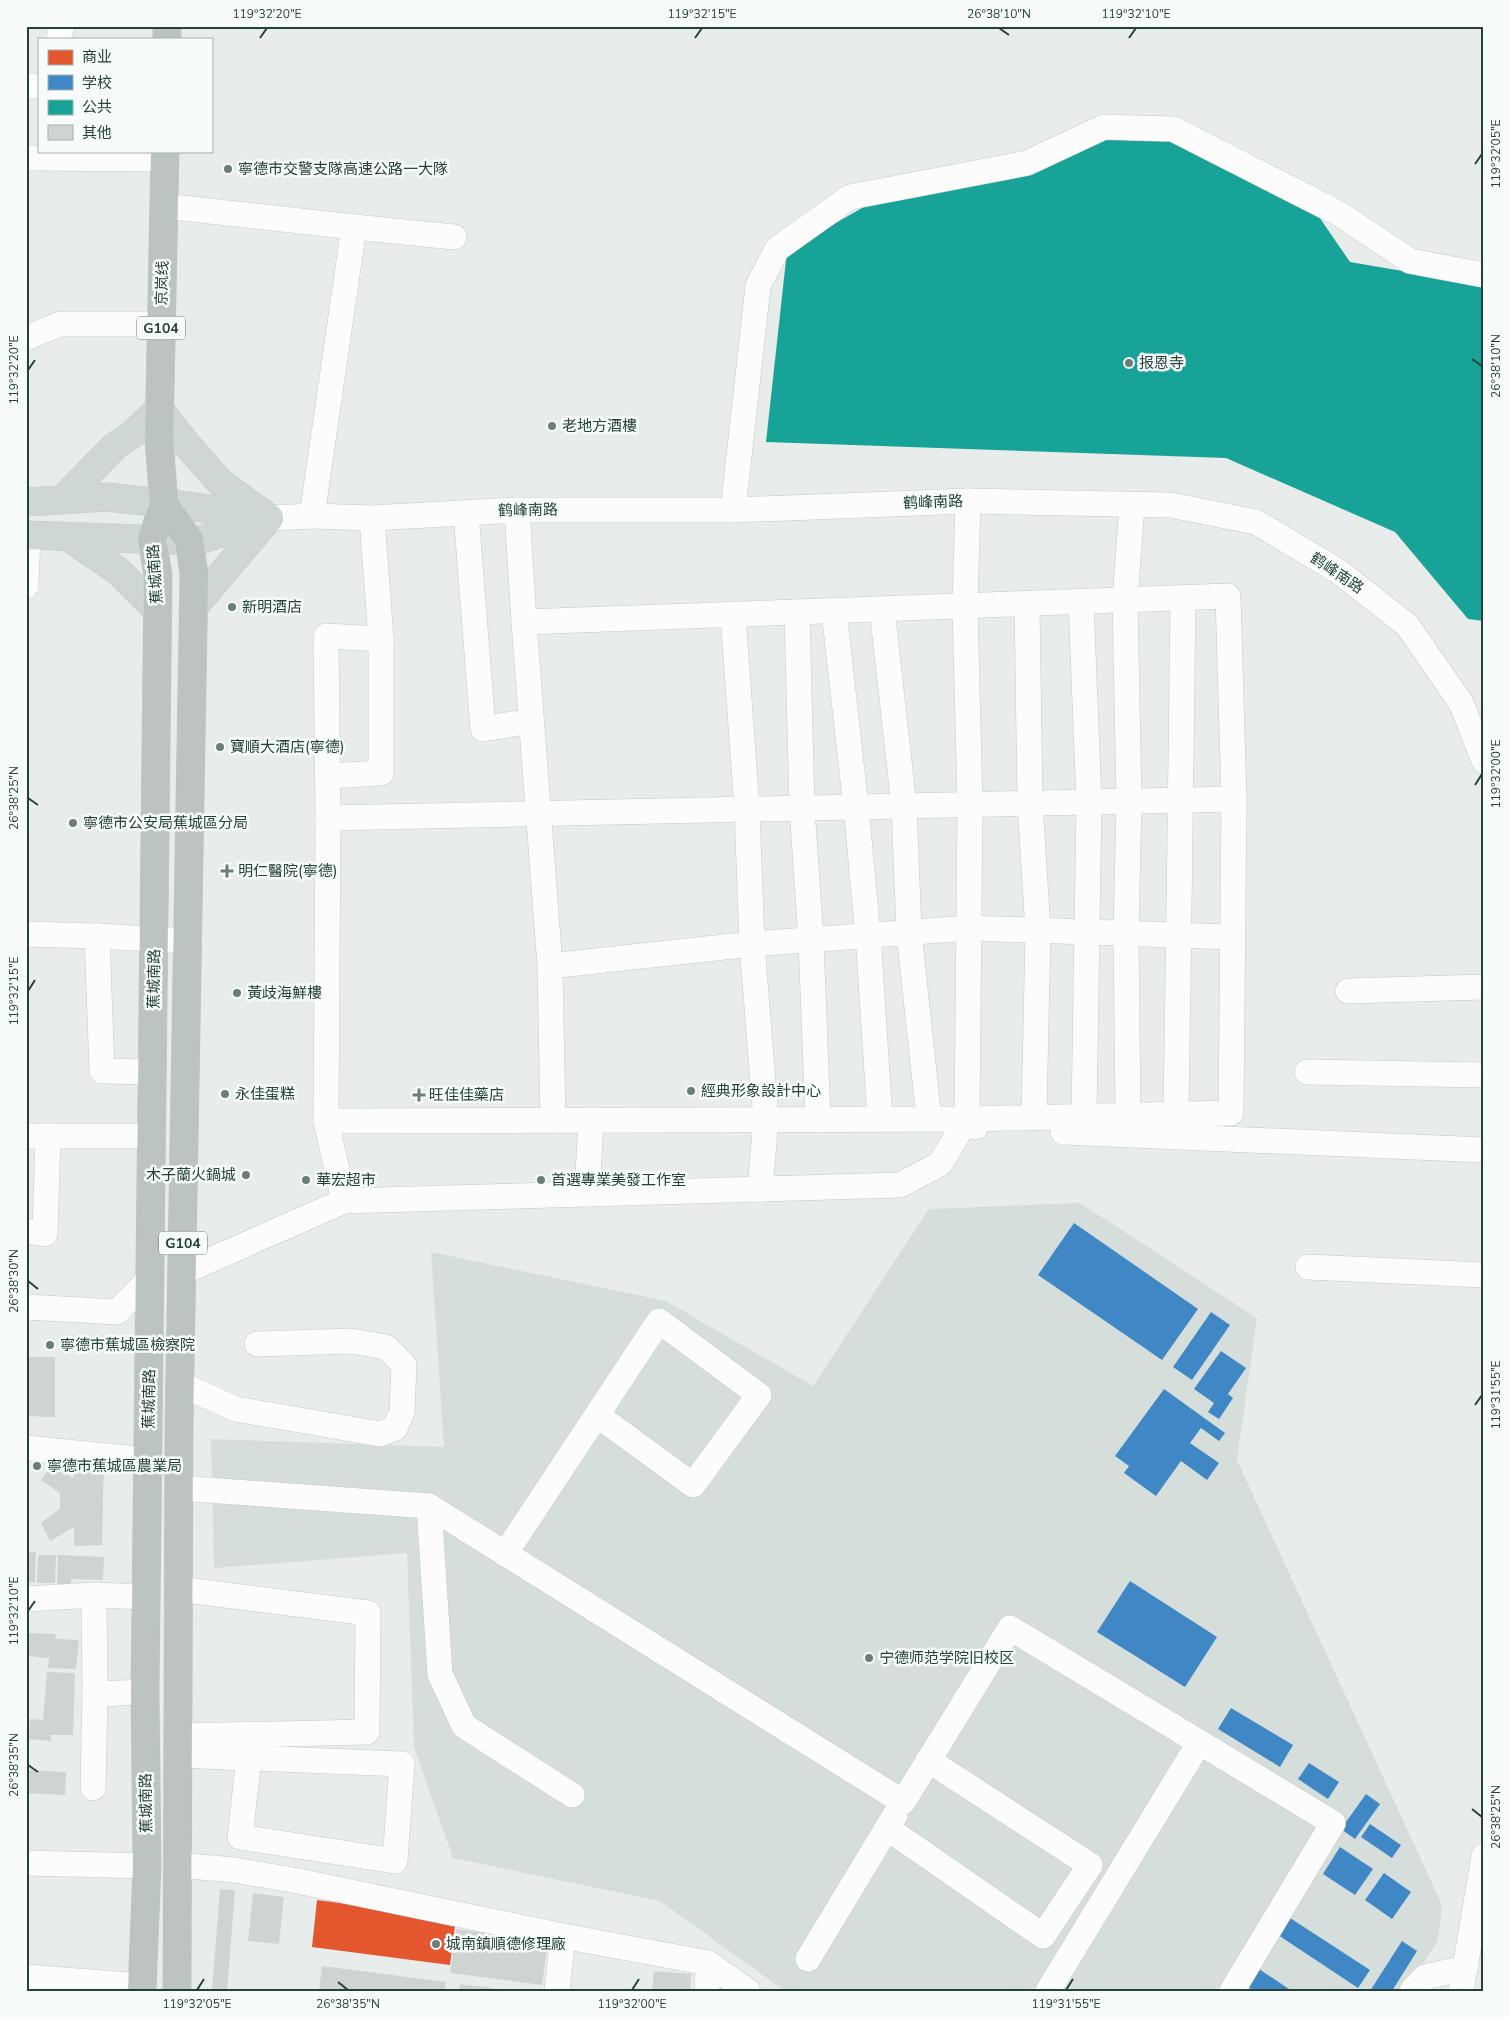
<svg xmlns="http://www.w3.org/2000/svg" width="1510" height="2017" font-family="'Nunito Sans','Noto Sans SC',sans-serif">
<style>
.built{fill:#d6dedb}
.shops{fill:#e4572e}
.schools{fill:#3f88c5}
.public{fill:#17a398}
.building{fill:#cfd4d2}
.lines{fill:none;stroke-linecap:round;stroke-linejoin:round}
.minor-casing{stroke:#c5cac8;stroke-width:26}
.major-casing{stroke:#c3ccc9;stroke-width:29}
.highway-casing{stroke:#c3ccc9;stroke-width:29}
.minor{stroke:#fcfcfc;stroke-width:25}
.major{stroke:#cfd7d5;stroke-width:28}
.highway{stroke:#bcc4c2;stroke-width:28}
.ticks{fill:none;stroke:#24423a;stroke-width:2}
.poi-dot{fill:#697e78;stroke:#f7fbf9;stroke-width:2}
.labels{text-anchor:middle;dominant-baseline:central;stroke-width:5;stroke-linejoin:round;paint-order:stroke}
.shield{fill:#f7fbf9;stroke:#637a73;stroke-width:1}
.shield-label{font-size:14px;font-weight:bold;fill:#24423a}
.poi-label{font-size:15px;fill:#24423a;stroke:#f7fbf9;text-anchor:start}
.street-label{font-size:15px;fill:#24423a;stroke:#f7fbf9}
.neatline{fill:none;stroke:#24423a;stroke-width:2}
.ticks-label{font-size:12px;text-anchor:middle;fill:#24423a}
</style>
<rect width="100%" height="100%" fill="#e8edeb"/>
<!-- built -->
<polygon class="built" points="1080,1203 1257,1318 1237,1460 1442,1905 1438,1940 1405,1991 785,1991 660,1901 453,1858 414,1747 407,1553 214,1568 211,1439 444,1447 431,1252 666,1301 813,1386 929,1209"/>
<!-- shops -->
<polygon class="shops" points="317,1900 456,1918 450,1965 312,1947"/>
<!-- schools -->
<g class="schools">
<polygon points="1074,1223 1198,1309 1162,1360 1038,1275"/>
<polygon points="1211,1312 1230,1325 1192,1380 1173,1367"/>
<polygon points="1221,1351 1246,1368 1228,1394 1233,1398 1219,1419 1208,1412 1214,1403 1194,1389"/>
<polygon points="1164,1389 1225,1433 1219,1441 1201,1428 1190,1443 1219,1463 1207,1480 1181,1461 1156,1496 1124,1473 1129,1466 1115,1456"/>
<polygon points="1130,1581 1217,1637 1185,1687 1097,1632"/>
<polygon points="1231,1708 1293,1745 1280,1767 1218,1729"/>
<polygon points="1309,1763 1339,1782 1328,1799 1298,1779"/>
<polygon points="1366,1794 1380,1804 1355,1839 1341,1829"/>
<polygon points="1370,1824 1401,1845 1392,1858 1361,1837"/>
<polygon points="1340,1847 1373,1869 1355,1895 1323,1874"/>
<polygon points="1384,1873 1411,1892 1392,1919 1365,1900"/>
<polygon points="1287,1916 1370,1970 1358,1988 1275,1933"/>
<polygon points="1402,1941 1417,1951 1392,1991 1370,1991"/>
<polygon points="1256,1967 1292,1991 1254,1991 1245,1985"/>
</g>
<!-- public -->
<polygon class="public" points="1138,132 1291,176 1350,262 1484,285 1484,621 1468,619 1395,532 1226,458 766,442 787,251 923,173"/>
<!-- building -->
<g class="building">
<polygon points="26,1357 55,1357 55,1417 26,1416"/>
<polygon points="76,1460 104,1460 102,1545 74,1546 74,1527 50,1541 41,1523 60,1509 60,1493 41,1480 52,1464 73,1478"/>
<polygon points="26,1552 36,1552 35,1582 26,1582"/>
<polygon points="38,1555 56,1555 55,1583 37,1583"/>
<polygon points="58,1555 104,1557 103,1580 71,1579 71,1585 57,1584"/>
<polygon points="26,1633 56,1634 55,1639 79,1640 76,1669 48,1668 49,1658 26,1656"/>
<polygon points="47,1672 75,1673 73,1735 51,1735 51,1741 29,1739 30,1719 43,1720"/>
<polygon points="26,1770 66,1772 65,1795 26,1793"/>
<polygon points="220,1889 235,1890 227,1991 212,1990"/>
<polygon points="253,1893 284,1897 279,1944 248,1941"/>
<polygon points="456,1929 548,1941 542,1985 450,1973"/>
<polygon points="322,1966 446,1982 445,1991 319,1991"/>
<polygon points="654,1971 691,1974 690,1991 652,1991"/>
<polygon points="460,1984 507,1990 507,1991 459,1991"/>
</g>
<g class="lines">
<!-- minor casing -->
<g class="minor-casing">
<g id="minor">
<polyline points="59,39 62,26"/>
<polyline points="26,86 39,86"/>
<polyline points="26,158 165,159"/>
<polyline points="164,206 354,227 312,516"/>
<polyline points="354,227 454,237"/>
<polyline points="26,338 60,324 161,324"/>
<polyline points="517,510 524,622"/>
<polyline points="733,510 758,286 777,249 850,197 1027,163 1104,127 1173,129 1338,213 1410,261 1484,275"/>
<polyline points="466,513 483,729 531,721"/>
<polyline points="269,518 312,516 372,518 517,510 733,510 968,501 1170,505 1256,522 1338,571 1407,625 1461,703 1484,761"/>
<polyline points="26,586 28,535"/>
<polyline points="1081,602 1089,802 1084,1116"/>
<polyline points="1027,604 1030,803 1038,930 1034,1117"/>
<polyline points="882,609 904,806 909,932 929,1119"/>
<polyline points="834,611 856,807 868,935 880,1119"/>
<polyline points="797,612 802,808 811,940 818,1120"/>
<polyline points="733,615 747,809 752,944 766,1120 760,1189"/>
<polyline points="328,776 381,773 381,639"/>
<polyline points="328,818 326,636 381,639 372,518"/>
<polyline points="26,934 97,936 188,941"/>
<polyline points="97,936 102,1071 153,1072"/>
<polyline points="1348,991 1484,987"/>
<polyline points="1307,1072 1484,1075"/>
<path d="M1176 1114C1178 942 1182 770 1183 598"/>
<polyline points="1128,1115 1126,933 1129,801 1125,600 1132,505"/>
<polyline points="967,1119 970,805 965,606 968,501"/>
<polyline points="553,1120 550,966 752,944 969,928 1231,937"/>
<polyline points="326,1121 328,818 1234,799"/>
<polyline points="1063,1132 1484,1150"/>
<polyline points="26,1136 152,1136"/>
<polyline points="587,1194 591,1120"/>
<polyline points="344,1201 326,1121 967,1119 1231,1113 1234,799 1228,596 524,622 550,966"/>
<polyline points="26,1231 45,1234 48,1136"/>
<polyline points="1308,1267 1484,1275"/>
<polyline points="183,1272 344,1201 900,1185 940,1164 967,1119 976,1127"/>
<polyline points="26,1307 117,1312 150,1278"/>
<polyline points="180,1384 236,1409 380,1434 395,1428 402,1412 404,1365 386,1347 351,1341 257,1344"/>
<polyline points="26,1448 148,1460"/>
<polyline points="179,1488 429,1506 903,1802 1010,1628 1333,1823 1232,1991"/>
<polyline points="429,1506 440,1674 464,1726 572,1795"/>
<polyline points="505,1554 659,1321 759,1395 693,1485 597,1415"/>
<polyline points="94,1595 146,1597"/>
<polyline points="26,1599 94,1595 95,1694 145,1692"/>
<polyline points="177,1736 367,1732 368,1613 178,1589"/>
<polyline points="177,1755 402,1764 395,1861 240,1837 249,1758"/>
<polyline points="93,1788 95,1694"/>
<polyline points="887,1828 1043,1936 1090,1865 928,1760"/>
<polyline points="26,1863 147,1866"/>
<polyline points="178,1865 234,1870 293,1880 563,1936 708,1963 707,1991"/>
<polyline points="808,1959 895,1815"/>
<polyline points="708,1963 748,1991"/>
<polyline points="26,1977 142,1986"/>
<polyline points="557,1991 563,1936"/>
<polyline points="1048,1991 1199,1743"/>
<polyline points="1412,1991 1425,1977 1465,1968"/>
<polyline points="1461,1991 1484,1856"/>
</g>
</g>
<!-- major casing -->
<g class="major-casing">
<g id="major">
<polyline points="62,500 115,446 133,434 159,409 187,445 220,482 269,518 193,608"/>
<polyline points="26,502 108,497 188,506 263,517"/>
<polyline points="26,535 197,541 269,518"/>
<polyline points="68,537 118,571 158,611"/>
</g>
</g>
<!-- highway casing -->
<g class="highway-casing">
<g id="highway">
<polyline points="167,39 167,26"/>
<polyline points="164,504 189,540 194,574 179,1427 177,1991"/>
<polyline points="142,1991 147,1866 145,1692 158,575 152,539 164,504 159,441 165,151"/>
</g>
</g>
<!-- minor -->
<use href="#minor" class="minor"/>
<!-- major -->
<use href="#major" class="major"/>
<!-- highway -->
<use href="#highway" class="highway"/>
</g>
<!-- ticks -->
<path class="ticks" d="M999 28 1009 35M260 38 267 28M695 38 702 28M1129 38 1136 28M1475 164 1482 154M1472 359 1482 366M28 370 35 360M1475 785 1482 774M28 798 38 805M28 991 35 980M28 1281 38 1289M1475 1405 1482 1395M28 1611 35 1601M28 1765 38 1772M1472 1809 1482 1817M338 1982 348 1990M197 1990 204 1979M632 1990 639 1979M1066 1990 1073 1979"/>
<!-- markers -->
<g class="poi-dot">
<circle cx="228" cy="169" r="5"/>
<circle cx="1129" cy="363" r="5"/>
<circle cx="552" cy="426" r="5"/>
<circle cx="232" cy="607" r="5"/>
<circle cx="220" cy="747" r="5"/>
<circle cx="73" cy="823" r="5"/>
<path d="M224.5 863.5h5v5h5v5h-5v5h-5v-5h-5v-5h5z"/>
<circle cx="237" cy="993" r="5"/>
<circle cx="691" cy="1091" r="5"/>
<circle cx="225" cy="1094" r="5"/>
<path d="M416.5 1087.5h5v5h5v5h-5v5h-5v-5h-5v-5h5z"/>
<circle cx="246" cy="1175" r="5"/>
<circle cx="306" cy="1180" r="5"/>
<circle cx="541" cy="1180" r="5"/>
<circle cx="50" cy="1345" r="5"/>
<circle cx="37" cy="1466" r="5"/>
<circle cx="869" cy="1658" r="5"/>
<circle cx="436" cy="1944" r="5"/>
</g>
<g class="labels">
<!-- shield labels -->
<g class="shield">
<rect x="137" y="316.5" width="48" height="23" rx="4"/>
<rect x="159" y="1231.5" width="48" height="23" rx="4"/>
</g>
<g class="shield-label">
<text x="161" y="328">G104</text>
<text x="183" y="1243">G104</text>
</g>
<!-- poi labels -->
<g class="poi-label">
<text x="238" y="169">寧德市交警支隊高速公路一大隊</text>
<text x="1139" y="363">报恩寺</text>
<text x="562" y="426">老地方酒樓</text>
<text x="242" y="607">新明酒店</text>
<text x="230" y="747">寶順大酒店(寧德)</text>
<text x="83" y="823">寧德市公安局蕉城區分局</text>
<text x="238" y="871">明仁醫院(寧德)</text>
<text x="247" y="993">黃歧海鮮樓</text>
<text x="701" y="1091">經典形象設計中心</text>
<text x="235" y="1094">永佳蛋糕</text>
<text x="429" y="1095">旺佳佳藥店</text>
<text x="236" y="1175" text-anchor="end">木子蘭火鍋城</text>
<text x="316" y="1180">華宏超市</text>
<text x="551" y="1180">首選專業美發工作室</text>
<text x="60" y="1345">寧德市蕉城區檢察院</text>
<text x="47" y="1466">寧德市蕉城區農業局</text>
<text x="879" y="1658">宁德师范学院旧校区</text>
<text x="446" y="1944">城南鎮順德修理廠</text>
</g>
<!-- street labels -->
<g class="street-label">
<text transform="translate(162 283) rotate(-88)">京岚线</text>
<text transform="translate(933 502) rotate(-2)">鹤峰南路</text>
<text transform="translate(528 510) rotate(-1)">鹤峰南路</text>
<text transform="translate(1337 573) rotate(34)">鹤峰南路</text>
<text transform="translate(155 574) rotate(-94)">蕉城南路</text>
<text transform="translate(154 979) rotate(-89)">蕉城南路</text>
<text transform="translate(149 1399) rotate(-89)">蕉城南路</text>
<text transform="translate(146 1803) rotate(-91)">蕉城南路</text>
</g>
</g>
<!-- border -->
<rect width="1510" height="2017" fill="none" stroke="#f7fbf9" stroke-width="55"/>
<!-- legend -->
<rect x="38" y="38" width="175" height="115" fill="#f7fbf9" stroke="#a3b1ad"/>
<rect x="48" y="50" width="25" height="15" fill="#e4572e" stroke="#a3b1ad"/>
<text x="82" y="62" font-size="15" fill="#24423a">商业</text>
<rect x="48" y="75" width="25" height="15" fill="#3f88c5" stroke="#a3b1ad"/>
<text x="82" y="88" font-size="15" fill="#24423a">学校</text>
<rect x="48" y="100" width="25" height="15" fill="#17a398" stroke="#a3b1ad"/>
<text x="82" y="112" font-size="15" fill="#24423a">公共</text>
<rect x="48" y="125" width="25" height="15" fill="#cfd4d2" stroke="#a3b1ad"/>
<text x="82" y="138" font-size="15" fill="#24423a">其他</text>
<rect x="28" y="28" width="1454" height="1962" class="neatline"/>
<g class="ticks-label">
<text x="267" y="18">119°32'20"E</text>
<text x="702" y="18">119°32'15"E</text>
<text x="999" y="18">26°38'10"N</text>
<text x="1136" y="18">119°32'10"E</text>
<text transform="translate(1496 154) rotate(-90)" y="4">119°32'05"E</text>
<text transform="translate(1496 366) rotate(-90)" y="4">26°38'10"N</text>
<text transform="translate(14 370) rotate(-90)" y="4">119°32'20"E</text>
<text transform="translate(1496 774) rotate(-90)" y="4">119°32'00"E</text>
<text transform="translate(14 798) rotate(-90)" y="4">26°38'25"N</text>
<text transform="translate(14 991) rotate(-90)" y="4">119°32'15"E</text>
<text transform="translate(14 1281) rotate(-90)" y="4">26°38'30"N</text>
<text transform="translate(1496 1395) rotate(-90)" y="4">119°31'55"E</text>
<text transform="translate(14 1611) rotate(-90)" y="4">119°32'10"E</text>
<text transform="translate(14 1765) rotate(-90)" y="4">26°38'35"N</text>
<text transform="translate(1496 1817) rotate(-90)" y="4">26°38'25"N</text>
<text x="197" y="2008">119°32'05"E</text>
<text x="348" y="2008">26°38'35"N</text>
<text x="632" y="2008">119°32'00"E</text>
<text x="1066" y="2008">119°31'55"E</text>
</g>
</svg>
